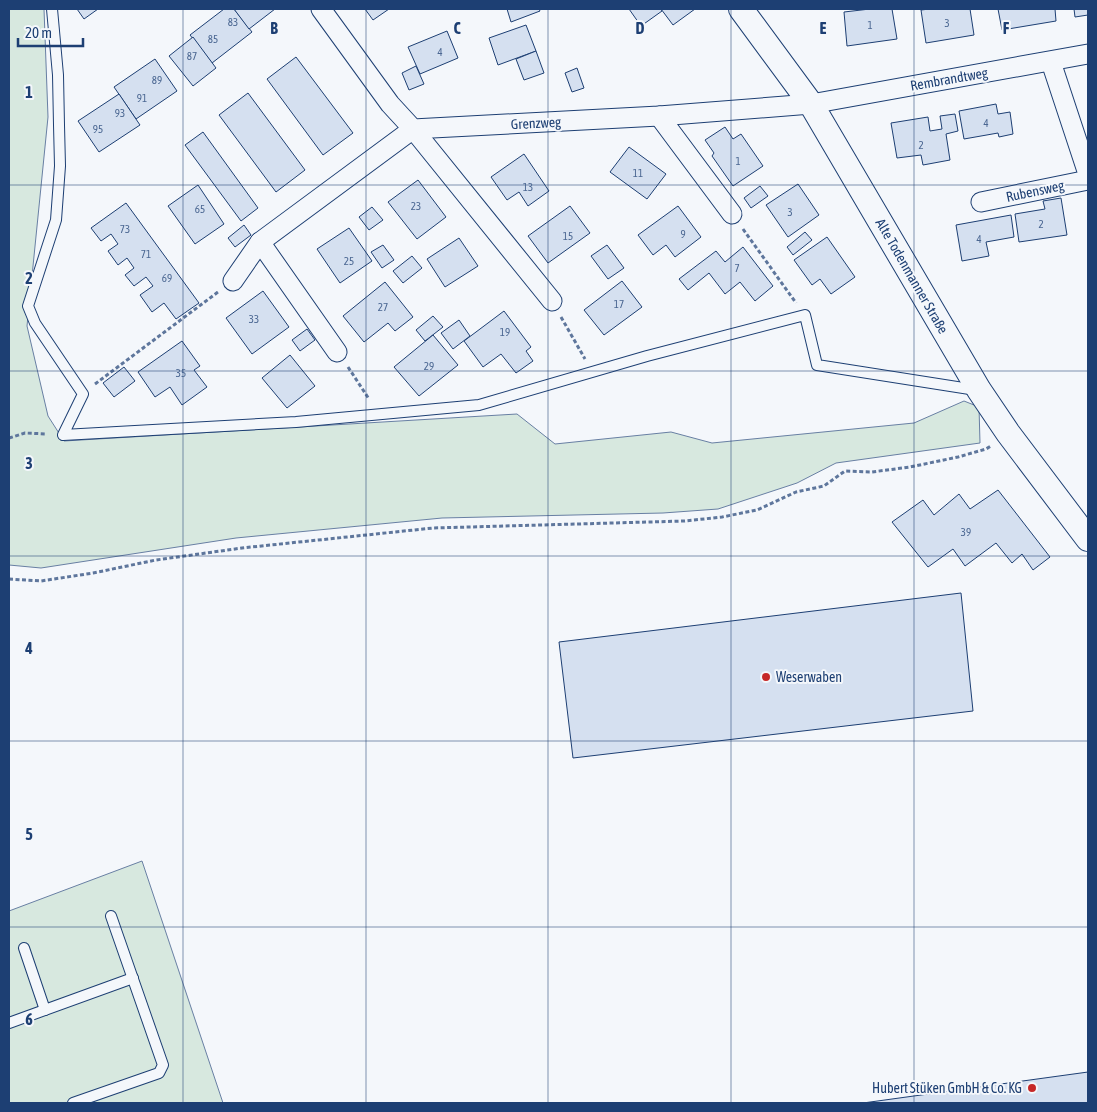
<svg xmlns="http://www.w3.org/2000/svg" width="1097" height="1112" font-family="'Asap Condensed',sans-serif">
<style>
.green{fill:#d7e8df;stroke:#687fa3}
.building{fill:#d5e0f0;stroke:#1d3f73}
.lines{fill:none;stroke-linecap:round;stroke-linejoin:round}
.service-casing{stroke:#1d3f73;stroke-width:12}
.minor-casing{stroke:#1d3f73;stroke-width:21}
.tertiary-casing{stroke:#1d3f73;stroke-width:26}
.path{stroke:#5e769c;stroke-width:3;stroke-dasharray:4 2.5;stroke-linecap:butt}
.service{stroke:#f4f7fb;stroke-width:10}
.minor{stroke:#f4f7fb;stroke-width:19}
.tertiary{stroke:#f4f7fb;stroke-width:24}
.grid{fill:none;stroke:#1d3f73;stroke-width:1;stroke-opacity:0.55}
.poi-dot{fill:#c62828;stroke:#f4f7fb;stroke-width:2}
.labels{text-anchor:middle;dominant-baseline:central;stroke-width:4;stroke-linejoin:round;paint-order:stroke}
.number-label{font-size:11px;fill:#4b6792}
.street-label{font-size:14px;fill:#1d3f73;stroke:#f4f7fb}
.poi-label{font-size:14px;fill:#1d3f73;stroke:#f4f7fb;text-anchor:start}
.grid-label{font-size:16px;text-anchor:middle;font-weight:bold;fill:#1d3f73;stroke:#f4f7fb;stroke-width:4;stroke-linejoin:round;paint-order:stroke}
</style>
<rect width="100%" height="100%" fill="#f4f7fb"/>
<!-- green -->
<g class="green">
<polygon points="9,9 44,9 48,117 27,326 48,416 64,441 517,414 555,444 671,432 712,443 914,423 964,401 979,407 980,443 836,463 797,483 718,509 663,513 442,518 236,538 41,568 9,565"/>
<polygon points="142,861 223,1103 9,1103 9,911"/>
</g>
<!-- building -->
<g class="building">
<polygon points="77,9 98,9 84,19"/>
<polygon points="224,9 234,9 252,32 212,63 190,35"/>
<polygon points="234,9 275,9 249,29"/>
<polygon points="365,9 389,9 373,20"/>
<polygon points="507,9 539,9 540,11 511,22"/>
<polygon points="629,9 661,9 662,11 641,26"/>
<polygon points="661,9 695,9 673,25"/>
<polygon points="870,9 892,9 897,39 847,46 844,12"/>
<polygon points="930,9 970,9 974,35 926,43 921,10"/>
<polygon points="998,9 1055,9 1056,21 1002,30"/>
<polygon points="1074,9 1088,9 1088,15 1075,17"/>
<polygon points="526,25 536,51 498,65 489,38"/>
<polygon points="447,31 458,58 420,74 408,47"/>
<polygon points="193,37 216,68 193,86 169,56"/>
<polygon points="536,51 544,73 524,80 516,59"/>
<polygon points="296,57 353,133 323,155 267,79"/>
<polygon points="155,59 177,91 136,119 114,87"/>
<polygon points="416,66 424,84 409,90 402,73"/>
<polygon points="577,68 584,88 572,92 565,73"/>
<polygon points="248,93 305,170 276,192 219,115"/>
<polygon points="119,94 140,125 99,152 78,121"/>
<polygon points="996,104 998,114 1010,112 1013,134 999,137 998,133 964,139 959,111"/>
<polygon points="955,114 958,131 946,134 950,160 923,165 921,155 897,158 891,123 928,117 930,131 942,129 940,116"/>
<polygon points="725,127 733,139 741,134 763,166 733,186 712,156 714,153 705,140"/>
<polygon points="203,132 258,208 241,221 185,145"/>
<polygon points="629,147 666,174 647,199 610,172"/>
<polygon points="524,154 549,191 528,206 519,192 507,200 491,177"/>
<polygon points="418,180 446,217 417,239 388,202"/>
<polygon points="798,184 819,215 788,237 766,205"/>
<polygon points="198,185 224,224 195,244 168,206"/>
<polygon points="760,186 768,196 751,208 744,198"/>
<polygon points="1061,198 1067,235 1019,242 1015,214 1045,209 1043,201"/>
<polygon points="126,203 199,303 176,319 164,303 152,312 140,295 153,286 146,277 134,286 125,275 134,268 127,258 118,265 108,251 118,244 111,234 101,241 91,228"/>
<polygon points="570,206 590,233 548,263 528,236"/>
<polygon points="678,206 701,237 675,257 666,245 653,255 638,235"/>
<polygon points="372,207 383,220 369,230 359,217"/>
<polygon points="1011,215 1014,237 986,242 989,256 962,261 956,225"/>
<polygon points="244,225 251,235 235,247 228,238"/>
<polygon points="349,228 372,261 340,283 317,249"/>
<polygon points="805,232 812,240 793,255 787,247"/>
<polygon points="827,237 855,277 831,294 820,279 812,285 794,260"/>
<polygon points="459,238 478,266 445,287 427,259"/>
<polygon points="383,245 394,260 382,268 371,252"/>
<polygon points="607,245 624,268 608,279 591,256"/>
<polygon points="743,247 773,286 755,301 740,282 725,294 709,273 688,290 679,279 716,251 725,262"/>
<polygon points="412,256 422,268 403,283 393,271"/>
<polygon points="622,281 642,307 604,335 584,310"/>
<polygon points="385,282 413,317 395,331 388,323 364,342 343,316"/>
<polygon points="263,291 289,327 252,354 226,318"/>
<polygon points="504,311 531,347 526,351 533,361 516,373 501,354 483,367 464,341"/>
<polygon points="433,316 443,327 425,341 416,330"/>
<polygon points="459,320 470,336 453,349 441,333"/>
<polygon points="307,329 315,340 300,351 292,340"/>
<polygon points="433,335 458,365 419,396 394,367"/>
<polygon points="182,341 200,366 194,370 207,387 182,405 170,387 155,397 138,372"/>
<polygon points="290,355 315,386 287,408 262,378"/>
<polygon points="124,367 135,381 114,397 103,383"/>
<polygon points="998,490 1050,557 1033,570 1022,554 1012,563 996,543 965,566 953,549 928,567 892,522 923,500 934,515 959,494 970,509"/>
<polygon points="961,593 973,711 573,758 559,642"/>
<polygon points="1088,1072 1088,1103 863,1103"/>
</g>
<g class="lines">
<!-- service casing -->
<g class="service-casing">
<g id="service">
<polyline points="52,9 58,75 59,125 60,166 56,220 28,306 35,323 83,394 63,435 296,422 479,405 647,356 805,315 817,365 976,390"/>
<polyline points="24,948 45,1010"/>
<polyline points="9,1023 133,978"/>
<polyline points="73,1103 159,1073 163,1065 111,916"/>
</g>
</g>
<!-- minor casing -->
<g class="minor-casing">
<g id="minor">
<polyline points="321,9 390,104 413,129 659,116 811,104 1088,54"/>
<polyline points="1051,62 1088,174"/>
<polyline points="659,116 732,214"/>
<polyline points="981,202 1088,180"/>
<polyline points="260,242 337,352"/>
<polyline points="233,281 260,242 413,129 552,301"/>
</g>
</g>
<!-- tertiary casing -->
<g class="tertiary-casing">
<polyline id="tertiary" points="741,9 811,104 979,390 1008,433 1088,539"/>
</g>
<!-- path -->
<g class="path">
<polyline points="743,229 796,303"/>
<polyline points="561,317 585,359"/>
<polyline points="348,367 369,399"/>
<polyline points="95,384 218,292"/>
<polyline points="9,438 25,433 47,434"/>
<polyline points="9,579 41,581 93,573 156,560 242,548 433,528 685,521 722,517 757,510 796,492 824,486 845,471 872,472 910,467 958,457 986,449 991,446"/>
</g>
<!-- service -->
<use href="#service" class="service"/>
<!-- minor -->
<use href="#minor" class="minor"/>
<!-- tertiary -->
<use href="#tertiary" class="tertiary"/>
</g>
<!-- grid -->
<path class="grid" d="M183 9V1103M366 9V1103M548 9V1103M731 9V1103M914 9V1103M9 185H1088M9 371H1088M9 556H1088M9 741H1088M9 927H1088"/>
<!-- markers -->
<g class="poi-dot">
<circle cx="766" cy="677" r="5"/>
<circle cx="1032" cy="1088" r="5"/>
</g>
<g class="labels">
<!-- number labels -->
<g class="number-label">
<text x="233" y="22">83</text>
<text x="947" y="23">3</text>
<text x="870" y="25">1</text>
<text x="213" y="39">85</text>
<text x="440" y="52">4</text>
<text x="192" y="56">87</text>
<text x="157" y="80">89</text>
<text x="142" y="98">91</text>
<text x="120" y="113">93</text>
<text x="986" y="123">4</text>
<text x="98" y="129">95</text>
<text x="921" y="145">2</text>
<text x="738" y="161">1</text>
<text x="638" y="173">11</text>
<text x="528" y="187">13</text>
<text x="416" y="206">23</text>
<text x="200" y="209">65</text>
<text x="790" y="212">3</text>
<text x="1041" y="224">2</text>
<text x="125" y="229">73</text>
<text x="683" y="234">9</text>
<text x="568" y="236">15</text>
<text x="979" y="239">4</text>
<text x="146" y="254">71</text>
<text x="349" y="261">25</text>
<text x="737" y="268">7</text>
<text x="167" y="278">69</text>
<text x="619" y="304">17</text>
<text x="383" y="307">27</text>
<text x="254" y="319">33</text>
<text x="505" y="332">19</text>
<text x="429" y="366">29</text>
<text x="181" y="373">35</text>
<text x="966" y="532">39</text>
</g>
<!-- street labels -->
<g class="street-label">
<text transform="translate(949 79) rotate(-10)">Rembrandtweg</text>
<text transform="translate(536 123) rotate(-3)">Grenzweg</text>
<text transform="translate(1035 191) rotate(-12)">Rubensweg</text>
<text transform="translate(912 276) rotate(60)">Alte Todenmanner Straße</text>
</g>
<!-- poi labels -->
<g class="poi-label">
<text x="776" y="677">Weserwaben</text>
<text x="1022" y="1088" text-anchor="end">Hubert Stüken GmbH &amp; Co. KG</text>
</g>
</g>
<g class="grid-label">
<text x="274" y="34">B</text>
<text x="457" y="34">C</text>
<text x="640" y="34">D</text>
<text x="823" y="34">E</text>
<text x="1006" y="34">F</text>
<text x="29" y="98">1</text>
<text x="29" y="284">2</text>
<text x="29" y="469">3</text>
<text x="29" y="654">4</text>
<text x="29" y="840">5</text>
<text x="29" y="1025">6</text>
</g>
<!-- border -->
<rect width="1097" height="1112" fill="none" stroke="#1d3f73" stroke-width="20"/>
<!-- scale -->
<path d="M18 38v8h65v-8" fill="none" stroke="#1d3f73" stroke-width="2.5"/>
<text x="25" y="38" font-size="15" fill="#1d3f73" stroke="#f4f7fb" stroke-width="4" paint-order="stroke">20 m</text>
</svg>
